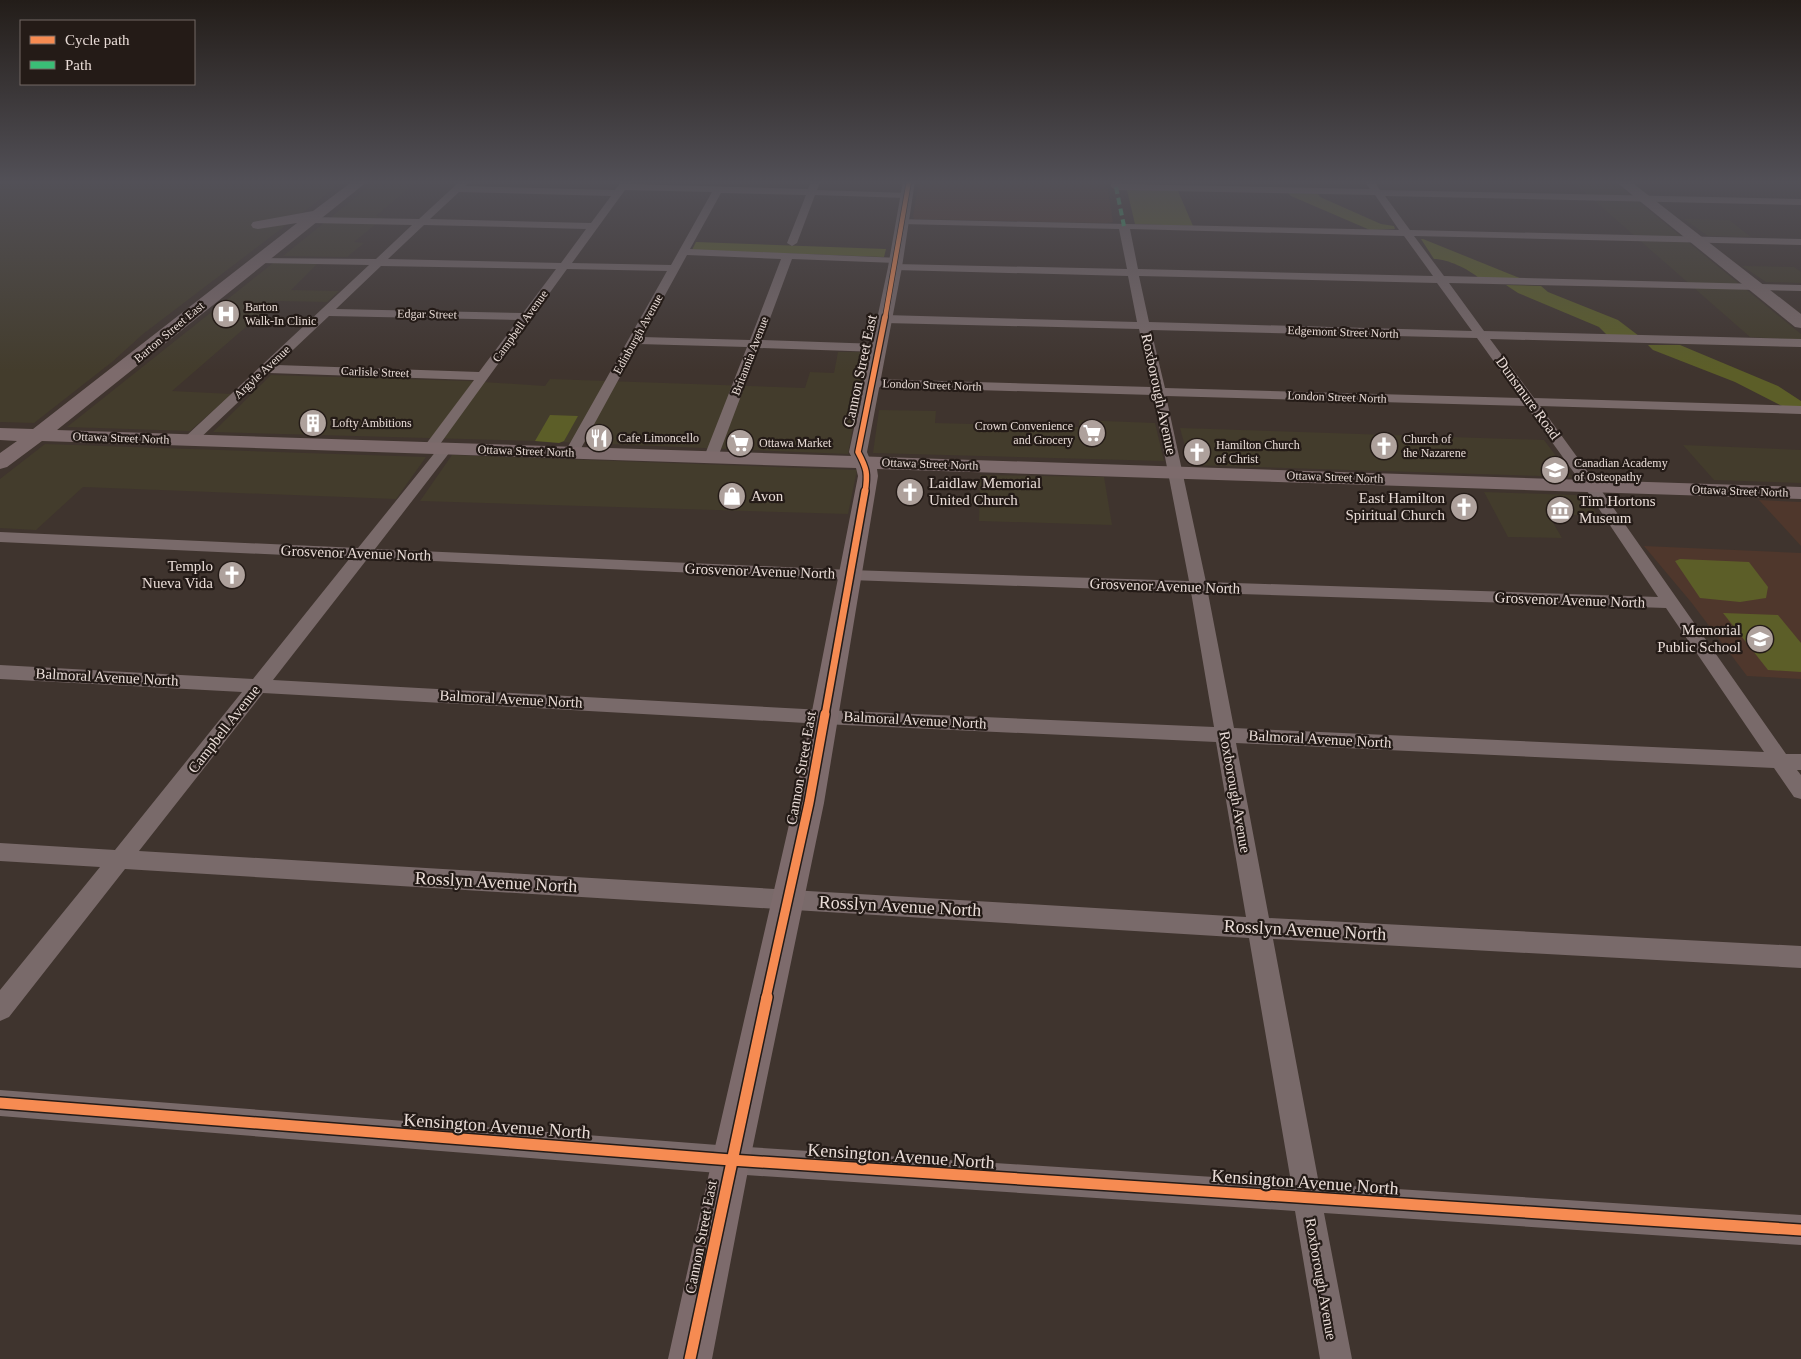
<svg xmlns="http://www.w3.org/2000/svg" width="1801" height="1359" font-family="Georgia,serif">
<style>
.commercial{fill:#433c2c}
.built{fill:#4f372c}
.green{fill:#5c5e28}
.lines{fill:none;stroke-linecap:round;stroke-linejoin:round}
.minor{fill:#796a6a;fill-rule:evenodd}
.tertiary{fill:#796a6a;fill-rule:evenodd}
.secondary{fill:#7d6b6c;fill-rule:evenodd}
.primary{fill:#7a6a6a;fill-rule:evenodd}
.quiet{stroke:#3abd76;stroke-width:4;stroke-dasharray:7 4;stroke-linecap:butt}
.cycleway-far4-casing{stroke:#241b17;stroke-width:6}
.cycleway-far3-casing{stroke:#241b17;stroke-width:8}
.cycleway-far2-casing{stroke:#241b17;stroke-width:10}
.cycleway-far1-casing{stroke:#241b17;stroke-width:12}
.cycleway-casing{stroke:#241b17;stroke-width:14}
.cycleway-far4{stroke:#f68b52;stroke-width:4.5}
.cycleway-far3{stroke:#f68b52;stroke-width:5.5}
.cycleway-far2{stroke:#f68b52;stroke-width:7}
.cycleway-far1{stroke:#f68b52;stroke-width:9}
.cycleway{stroke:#f68b52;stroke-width:11}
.labels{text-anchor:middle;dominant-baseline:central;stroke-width:4.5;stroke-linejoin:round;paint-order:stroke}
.far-poi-label{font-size:12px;fill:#e9dcd7;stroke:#241b17;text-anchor:start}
.far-street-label{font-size:12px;fill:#e9dcd7;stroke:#241b17}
.street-label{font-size:15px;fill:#e9dcd7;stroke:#241b17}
.poi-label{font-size:15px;fill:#e9dcd7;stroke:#241b17;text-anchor:start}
.near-street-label{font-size:18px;fill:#e9dcd7;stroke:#241b17}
</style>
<rect width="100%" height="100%" fill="#3f342e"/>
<!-- commercial -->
<g class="commercial">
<polygon points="0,181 344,181 143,334 112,362 34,423 0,422"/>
<polygon points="376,181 417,181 376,216 384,217 354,242 364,243 347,257 283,256"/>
<polygon points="1572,181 1613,181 1801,334 1801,340 1750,337"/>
<polygon points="1684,219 1729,220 1751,237 1708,236"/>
<polygon points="273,263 317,264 291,290 339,291 327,302 276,301 172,391 232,394 190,431 67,427"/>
<polygon points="1742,266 1794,267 1801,272 1801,283 1766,282"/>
<polygon points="838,352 866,352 848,454 534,441 213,432 271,375 468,381 545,386 550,379 805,388 810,372 834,373"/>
<polygon points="879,410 936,411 935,423 1079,427 1079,420 1155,423 1164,461 873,453"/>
<polygon points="1180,428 1544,440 1572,477 1190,465"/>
<polygon points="45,444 426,457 396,499 83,487 36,530 0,528 0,479"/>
<polygon points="1683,445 1801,450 1801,483 1714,480"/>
<polygon points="452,455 857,470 848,514 420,501"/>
<polygon points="980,475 1104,477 1112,525 979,521"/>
<polygon points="1484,492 1575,495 1587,500 1598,516 1548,514 1562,538 1508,537"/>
</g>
<!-- built -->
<g class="built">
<polygon points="919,181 1107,184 1113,222 1106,223 914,219 913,216"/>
<polygon points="1759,500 1801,502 1801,546"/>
<polygon points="1644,546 1801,553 1801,679 1747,676 1691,602"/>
</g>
<!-- green -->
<g class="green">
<polygon points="1127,190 1178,191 1193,226 1135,224"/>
<polygon points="1288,193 1318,194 1320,197 1381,224 1394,226 1395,229 1370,230 1291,196"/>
<path d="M1421 239H1423L1522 279 1479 278C1468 269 1448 259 1434 259Z"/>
<polygon points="696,242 886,249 884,257 692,250"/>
<polygon points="1506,285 1541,286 1548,292 1618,320 1639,336 1607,335 1599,327 1518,293"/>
<polygon points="1648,345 1680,345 1778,386 1801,401 1801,406 1782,406 1735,382 1653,350"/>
<polygon points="550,415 578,416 564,441 559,443 535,441"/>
<polygon points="1680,559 1749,562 1768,587 1766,598 1740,602 1700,598 1675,561"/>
<polygon points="1723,613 1778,615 1801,643 1801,672 1768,670"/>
</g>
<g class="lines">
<!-- minor -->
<g class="minor">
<path d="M460 181H470L465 186 615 190 622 181H632L629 184 808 189 811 181H821L817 190 909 193V197L906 198 815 195 797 243 792 246 787 243 806 195 721 193 690 249 900 258 901 260 900 262 896 263 792 259 762 340 879 344 885 348 879 352 759 348 718 457 716 460H706L704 457 747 347 638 344 579 452 577 455H567L565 452 667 271 567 269 435 451H425L423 448 474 380 269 373 195 443H185L183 440 185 437 369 265 259 263 254 260 255 258 376 259 412 225 310 223 305 220 310 217 419 219ZM625 190 712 192 671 265 572 263ZM459 192 611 196 591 223 430 219ZM424 225 586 229 561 263 388 259ZM687 255 781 259 750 340 642 337ZM381 266 556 269 523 313 336 309ZM329 316 518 320 479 372 277 365Z"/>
<path d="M1111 181H1121V184L1370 189 1364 181H1374L1380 190 1801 199V205L1385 196 1410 230 1801 239V245L1414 236 1444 276 1801 285V291L1449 283 1484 331 1801 339V347L1490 339 1534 398 1801 406V414L1540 406 1596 483 1786 754H1801V770H1797L1801 775V799L1794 797 1774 768 1236 743 1269 918 1801 946V968L1273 939 1319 1184 1801 1215V1245L1324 1213 1352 1359H1320L1295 1211 731 1174 0 1116V1090L731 1146 1291 1182 1249 938 125 869 9 1017 0 1021V990L100 867 0 861V843L115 850 242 692 0 679V665L253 679 350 558 0 542V532L358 548 441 445H451L453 448 375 549 850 570 1189 581 1153 395 872 387 865 383 872 379 1151 387 1139 329 885 323 879 319 885 315 1137 322 1128 276 895 270 890 267 895 264 1127 269 1119 229 901 224 897 223V219L1399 230 1375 195 1116 190 1111 187ZM1130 229 1404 236 1433 276 1138 269ZM1139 276 1437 283 1472 331 1149 322ZM1151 330 1477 338 1520 398 1165 388ZM1166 396 1526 406 1585 488 1658 597 1206 582ZM368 558 850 580 1191 592 1214 727 823 710 273 680ZM1208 593 1666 608 1764 752 1234 728ZM263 693 823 724 1216 742 1246 917 139 851Z"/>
</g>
<!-- tertiary -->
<polygon class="tertiary" points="903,181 915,181 902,267 867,452 871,462 868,466 862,467 856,466 849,452 888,267"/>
<!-- secondary -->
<polygon class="secondary" points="353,181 368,181 57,430 1801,487 1801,499 877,469 878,476 824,803 750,1160 712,1359 668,1359 712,1160 794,803 858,476 856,468 42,441 7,467 0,469 0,453 17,441 0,440 0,428 33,429 297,223 258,229 253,228 251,225 253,222 313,211"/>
<!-- primary -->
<polygon class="primary" points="1615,181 1630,181 1801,314 1801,328 1795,327"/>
<!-- quiet -->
<polyline class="quiet" points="1116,187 1124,226"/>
<!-- cycleway-far4 casing -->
<g class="cycleway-far4-casing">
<polyline id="cycleway-far4" points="885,318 909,181"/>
</g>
<!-- cycleway-far3 casing -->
<g class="cycleway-far3-casing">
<path id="cycleway-far3" d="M865 493C868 473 867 469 858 452L885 317"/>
</g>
<!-- cycleway-far2 casing -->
<g class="cycleway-far2-casing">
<polyline id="cycleway-far2" points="825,715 865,491"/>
</g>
<!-- cycleway-far1 casing -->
<g class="cycleway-far1-casing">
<polyline id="cycleway-far1" points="766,998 809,803 825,714"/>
</g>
<!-- cycleway casing -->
<g class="cycleway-casing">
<g id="cycleway">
<polyline points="0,1103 731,1160 1801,1230"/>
<polyline points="690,1359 767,997"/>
</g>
</g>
<!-- cycleway-far4 -->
<use href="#cycleway-far4" class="cycleway-far4"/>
<!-- cycleway-far3 -->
<use href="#cycleway-far3" class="cycleway-far3"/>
<!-- cycleway-far2 -->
<use href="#cycleway-far2" class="cycleway-far2"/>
<!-- cycleway-far1 -->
<use href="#cycleway-far1" class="cycleway-far1"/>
<!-- cycleway -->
<use href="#cycleway" class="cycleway"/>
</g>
<!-- sky -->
<linearGradient id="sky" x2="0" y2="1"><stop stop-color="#231d19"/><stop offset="0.49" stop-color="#525057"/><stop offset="1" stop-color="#525057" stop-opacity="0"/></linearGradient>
<rect width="1801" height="371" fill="url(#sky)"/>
<!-- icons -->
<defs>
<g id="hospital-disc" transform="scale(1.4375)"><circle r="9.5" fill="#aea19c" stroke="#241b17"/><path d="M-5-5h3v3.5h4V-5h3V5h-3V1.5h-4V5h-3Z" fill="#fff"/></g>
<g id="building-disc" transform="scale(1.4375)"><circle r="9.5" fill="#aea19c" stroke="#241b17"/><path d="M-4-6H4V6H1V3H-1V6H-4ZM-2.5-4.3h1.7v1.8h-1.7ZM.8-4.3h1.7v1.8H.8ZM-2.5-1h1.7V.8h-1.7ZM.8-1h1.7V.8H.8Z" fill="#fff"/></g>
<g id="supermarket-disc" transform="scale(1.4375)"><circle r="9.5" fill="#aea19c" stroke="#241b17"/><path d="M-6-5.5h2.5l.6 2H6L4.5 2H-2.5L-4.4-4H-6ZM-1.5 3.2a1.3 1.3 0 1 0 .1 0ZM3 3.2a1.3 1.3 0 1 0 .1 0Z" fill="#fff"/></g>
<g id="restaurant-disc" transform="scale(1.4375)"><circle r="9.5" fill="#aea19c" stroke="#241b17"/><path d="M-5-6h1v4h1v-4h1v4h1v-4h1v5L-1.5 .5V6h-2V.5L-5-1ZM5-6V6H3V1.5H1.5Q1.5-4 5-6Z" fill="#fff"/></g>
<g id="church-disc" transform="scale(1.4375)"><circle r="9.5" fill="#aea19c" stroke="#241b17"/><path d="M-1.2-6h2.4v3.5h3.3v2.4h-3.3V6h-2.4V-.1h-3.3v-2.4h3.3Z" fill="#fff"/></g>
<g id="university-disc" transform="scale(1.4375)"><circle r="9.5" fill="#aea19c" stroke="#241b17"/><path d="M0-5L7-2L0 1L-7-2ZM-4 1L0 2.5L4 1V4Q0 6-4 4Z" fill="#fff"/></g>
<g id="shop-disc" transform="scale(1.4375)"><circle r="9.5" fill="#aea19c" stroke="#241b17"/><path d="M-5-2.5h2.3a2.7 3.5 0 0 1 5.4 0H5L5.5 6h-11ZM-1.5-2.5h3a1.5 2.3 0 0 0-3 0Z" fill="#fff"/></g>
<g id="museum-disc" transform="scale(1.4375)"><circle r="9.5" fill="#aea19c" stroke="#241b17"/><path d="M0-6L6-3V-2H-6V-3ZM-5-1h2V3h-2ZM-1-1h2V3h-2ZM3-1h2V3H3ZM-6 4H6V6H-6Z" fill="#fff"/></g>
<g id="school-disc" transform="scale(1.4375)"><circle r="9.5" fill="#aea19c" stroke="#241b17"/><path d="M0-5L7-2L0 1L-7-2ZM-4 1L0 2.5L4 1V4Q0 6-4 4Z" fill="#fff"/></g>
</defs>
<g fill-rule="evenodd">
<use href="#hospital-disc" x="226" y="314"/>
<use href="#building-disc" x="313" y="423"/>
<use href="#supermarket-disc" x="1092" y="433"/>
<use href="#restaurant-disc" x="599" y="438"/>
<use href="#supermarket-disc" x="740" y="443"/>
<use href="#church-disc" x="1384" y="446"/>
<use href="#church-disc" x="1197" y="452"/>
<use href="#university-disc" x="1555" y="470"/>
<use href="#church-disc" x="910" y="492"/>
<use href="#shop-disc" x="732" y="496"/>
<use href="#church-disc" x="1464" y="507"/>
<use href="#museum-disc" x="1560" y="510"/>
<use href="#church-disc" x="232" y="575"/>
<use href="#school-disc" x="1760" y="639"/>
</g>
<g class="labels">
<!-- far-poi labels -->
<g class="far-poi-label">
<text x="245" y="307">Barton<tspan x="245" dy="14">Walk-In Clinic</tspan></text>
<text x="332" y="423">Lofty Ambitions</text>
<text x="1073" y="426" text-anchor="end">Crown Convenience<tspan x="1073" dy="14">and Grocery</tspan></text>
<text x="618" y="438">Cafe Limoncello</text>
<text x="1403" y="439">Church of<tspan x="1403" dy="14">the Nazarene</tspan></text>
<text x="759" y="443">Ottawa Market</text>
<text x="1216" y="445">Hamilton Church<tspan x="1216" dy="14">of Christ</tspan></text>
<text x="1574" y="463">Canadian Academy<tspan x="1574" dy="14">of Osteopathy</tspan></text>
</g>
<!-- far-street labels -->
<g class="far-street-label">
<text transform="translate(427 314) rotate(1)">Edgar Street</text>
<text transform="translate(520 326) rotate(-54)">Campbell Avenue</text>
<text transform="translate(169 332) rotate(-40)">Barton Street East</text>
<text transform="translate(1343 332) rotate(2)">Edgemont Street North</text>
<text transform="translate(638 334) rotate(-61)">Edinburgh Avenue</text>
<text transform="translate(750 356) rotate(-69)">Britannia Avenue</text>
<text transform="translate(262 372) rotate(-43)">Argyle Avenue</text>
<text transform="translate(375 372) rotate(2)">Carlisle Street</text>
<text transform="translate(932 385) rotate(2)">London Street North</text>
<text transform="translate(1337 397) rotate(2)">London Street North</text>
<text transform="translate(121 438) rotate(2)">Ottawa Street North</text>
<text transform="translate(526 451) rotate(2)">Ottawa Street North</text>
<text transform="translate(930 464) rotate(2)">Ottawa Street North</text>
<text transform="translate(1335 477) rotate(2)">Ottawa Street North</text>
<text transform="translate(1740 491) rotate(2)">Ottawa Street North</text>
</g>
<!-- street labels -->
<g class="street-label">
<text transform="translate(860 371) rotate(-78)">Cannon Street East</text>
<text transform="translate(1159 394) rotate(78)">Roxborough Avenue</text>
<text transform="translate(1528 398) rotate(54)">Dunsmure Road</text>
<text transform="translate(356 553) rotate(2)">Grosvenor Avenue North</text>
<text transform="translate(760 571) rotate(2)">Grosvenor Avenue North</text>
<text transform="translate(1165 586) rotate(2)">Grosvenor Avenue North</text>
<text transform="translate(1570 600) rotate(2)">Grosvenor Avenue North</text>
<text transform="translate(107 677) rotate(3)">Balmoral Avenue North</text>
<text transform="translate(511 699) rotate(3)">Balmoral Avenue North</text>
<text transform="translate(915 720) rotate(3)">Balmoral Avenue North</text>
<text transform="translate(224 729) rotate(-52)">Campbell Avenue</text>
<text transform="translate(1320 739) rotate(3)">Balmoral Avenue North</text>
<text transform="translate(801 768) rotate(-80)">Cannon Street East</text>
<text transform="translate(1235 792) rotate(80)">Roxborough Avenue</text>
<text transform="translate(701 1237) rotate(-79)">Cannon Street East</text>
<text transform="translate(1321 1279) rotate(80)">Roxborough Avenue</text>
</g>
<!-- poi labels -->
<g class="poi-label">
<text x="929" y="483">Laidlaw Memorial<tspan x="929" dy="17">United Church</tspan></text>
<text x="751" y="496">Avon</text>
<text x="1445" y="498" text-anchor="end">East Hamilton<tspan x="1445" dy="17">Spiritual Church</tspan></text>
<text x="1579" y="501">Tim Hortons<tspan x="1579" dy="17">Museum</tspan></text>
<text x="213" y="566" text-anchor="end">Templo<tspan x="213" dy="17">Nueva Vida</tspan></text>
<text x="1741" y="630" text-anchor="end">Memorial<tspan x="1741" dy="17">Public School</tspan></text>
</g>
<!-- near-street labels -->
<g class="near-street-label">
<text transform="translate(496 882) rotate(3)">Rosslyn Avenue North</text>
<text transform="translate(900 906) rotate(3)">Rosslyn Avenue North</text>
<text transform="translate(1305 930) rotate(3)">Rosslyn Avenue North</text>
<text transform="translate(497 1126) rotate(4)">Kensington Avenue North</text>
<text transform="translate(901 1156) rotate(4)">Kensington Avenue North</text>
<text transform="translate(1305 1182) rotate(4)">Kensington Avenue North</text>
</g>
</g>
<!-- legend -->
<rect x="20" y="20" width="175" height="65" fill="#241b17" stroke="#736864"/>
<rect x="30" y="36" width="25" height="8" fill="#f68b52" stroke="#736864"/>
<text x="65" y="45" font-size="15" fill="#e9dcd7">Cycle path</text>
<rect x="30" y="61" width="25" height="8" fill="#3abd76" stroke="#736864"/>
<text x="65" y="70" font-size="15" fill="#e9dcd7">Path</text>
</svg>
